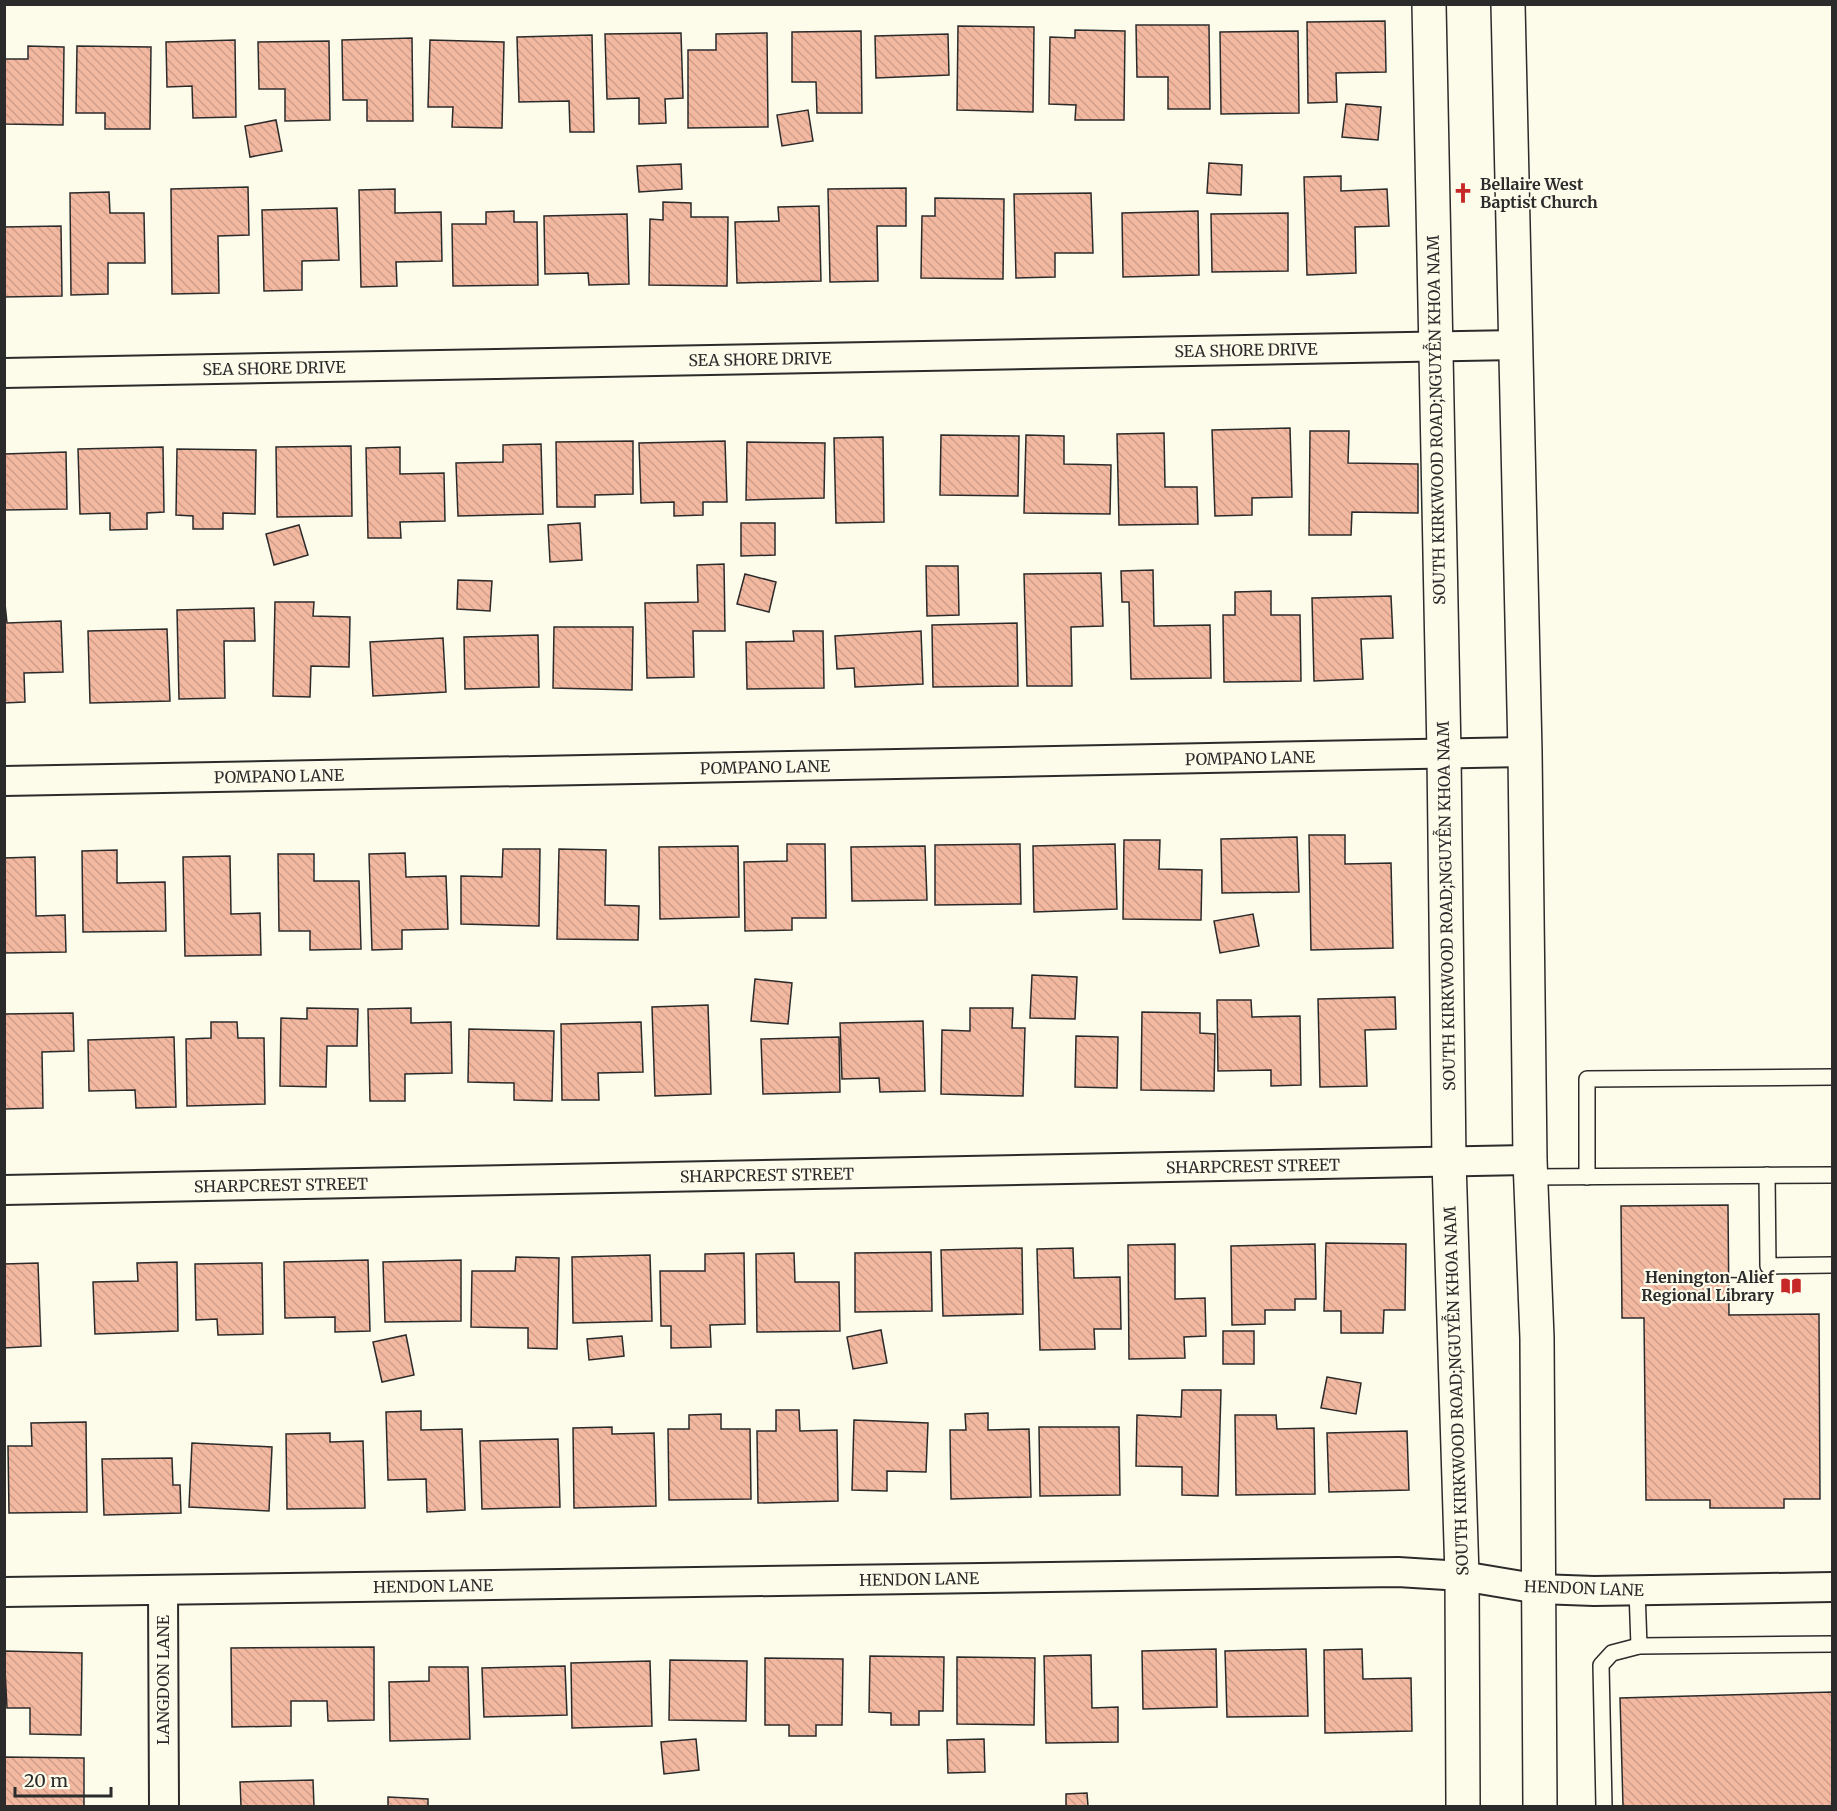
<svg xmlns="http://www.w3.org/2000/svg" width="1837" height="1811" font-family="Merriweather,serif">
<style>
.building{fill:url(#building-back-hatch);stroke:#2b2b2b;stroke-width:1.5}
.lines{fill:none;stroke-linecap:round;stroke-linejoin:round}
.lane-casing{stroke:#2b2b2b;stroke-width:18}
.street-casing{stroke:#2b2b2b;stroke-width:32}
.secondary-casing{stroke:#2b2b2b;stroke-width:36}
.lane{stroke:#fdfbea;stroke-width:15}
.street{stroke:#fdfbea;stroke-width:28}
.secondary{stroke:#fdfbea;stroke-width:33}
.labels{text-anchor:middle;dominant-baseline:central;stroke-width:4.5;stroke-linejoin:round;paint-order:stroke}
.poi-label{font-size:16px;font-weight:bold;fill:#2b2b2b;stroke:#fdfbea;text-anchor:start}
.street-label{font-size:16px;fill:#2b2b2b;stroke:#fdfbea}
</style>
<defs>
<pattern id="building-back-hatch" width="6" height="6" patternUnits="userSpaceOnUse" patternTransform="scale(1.5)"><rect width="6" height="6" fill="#f2b8a0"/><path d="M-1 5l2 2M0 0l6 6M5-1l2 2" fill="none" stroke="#d09e8a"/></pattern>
</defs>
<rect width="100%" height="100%" fill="#fdfbea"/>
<!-- building -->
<g class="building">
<polygon points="1385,21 1386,72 1336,73 1337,102 1308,103 1307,22"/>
<polygon points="1136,25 1209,25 1210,109 1168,109 1168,77 1137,77"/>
<polygon points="958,26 1034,27 1033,112 957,110"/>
<polygon points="1075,30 1125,31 1124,120 1075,120 1076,105 1049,104 1050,37 1075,38"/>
<polygon points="861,31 862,113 817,113 816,82 792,82 792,32"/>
<polygon points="1298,31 1299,113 1221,114 1220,32"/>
<polygon points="681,33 683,98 665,99 666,123 639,124 639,98 607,99 605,34"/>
<polygon points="767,33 768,127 688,128 688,50 716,50 716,34"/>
<polygon points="948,34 949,75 876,78 875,36"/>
<polygon points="592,35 594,132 570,132 569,101 519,102 517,37"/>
<polygon points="412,38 413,121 367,121 367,100 343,100 342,40"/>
<polygon points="235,40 236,117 193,118 192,86 167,87 166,42"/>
<polygon points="430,40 504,42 502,128 452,127 453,107 428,107"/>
<polygon points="329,41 330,120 285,121 285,89 259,89 258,42"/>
<polygon points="28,46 64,47 63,125 4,124 4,59 28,59"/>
<polygon points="77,46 151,47 150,129 105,129 105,113 76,113"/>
<polygon points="1346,104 1381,107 1378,140 1342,137"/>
<polygon points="808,110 813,141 782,146 777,115"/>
<polygon points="276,120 282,151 250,157 245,126"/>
<polygon points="1209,163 1242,165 1241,195 1207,193"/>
<polygon points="681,164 682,189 639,192 637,166"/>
<polygon points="1341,176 1341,191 1387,189 1389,226 1355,227 1356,273 1307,275 1304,177"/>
<polygon points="248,187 249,235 218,236 219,293 172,294 171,189"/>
<polygon points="906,188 906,226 877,226 878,281 830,282 828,189"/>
<polygon points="395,189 395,213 441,212 442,261 396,262 397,286 361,287 359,190"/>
<polygon points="109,192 110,213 144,213 145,263 108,263 108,294 71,295 70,193"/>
<polygon points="1091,193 1093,253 1055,253 1055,277 1016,278 1014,194"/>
<polygon points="935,198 1004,199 1003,279 921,278 922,216 935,216"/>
<polygon points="663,202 691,203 691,217 728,217 727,286 649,285 650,219 663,220"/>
<polygon points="819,206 821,281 737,283 735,222 779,221 778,207"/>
<polygon points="337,208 339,260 302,261 302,290 264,291 262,210"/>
<polygon points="514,211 514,222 537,222 538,285 453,286 452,224 486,224 486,212"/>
<polygon points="1198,211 1199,275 1123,277 1122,213"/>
<polygon points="1288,213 1288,271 1212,272 1211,214"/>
<polygon points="627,214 629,284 589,285 588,273 545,274 544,216"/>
<polygon points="61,226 62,296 4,297 4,227"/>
<polygon points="1290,428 1292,497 1252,498 1252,515 1215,516 1212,430"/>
<polygon points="1310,431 1349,431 1348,463 1418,464 1418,513 1352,512 1351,535 1309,535"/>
<polygon points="1164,433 1165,487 1197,487 1198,524 1119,525 1117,434"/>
<polygon points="941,435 1019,436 1018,496 940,495"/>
<polygon points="1026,435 1064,436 1064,464 1111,465 1110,514 1024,513"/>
<polygon points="883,437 884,522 836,523 834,438"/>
<polygon points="633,441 633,494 595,495 595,507 557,507 556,442"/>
<polygon points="725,441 727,502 703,502 703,515 674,516 674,502 641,503 639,443"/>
<polygon points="747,442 825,443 824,498 746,500"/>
<polygon points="541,444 543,514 458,516 456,463 503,462 503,445"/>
<polygon points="351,446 352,516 277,517 276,447"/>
<polygon points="163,447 164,512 147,513 147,529 110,530 110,513 80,514 78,449"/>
<polygon points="400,447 400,474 444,473 445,521 400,522 401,538 368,538 366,448"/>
<polygon points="177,449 256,450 255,514 223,513 223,529 193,529 193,516 176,515"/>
<polygon points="66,452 67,509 4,510 4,454"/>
<polygon points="580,523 582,560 550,562 548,525"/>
<polygon points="741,523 775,523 775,555 741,556"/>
<polygon points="299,525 308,555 274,565 266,534"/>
<polygon points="724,564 725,631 693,631 694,677 647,678 645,603 698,602 697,565"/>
<polygon points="926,566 958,566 959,615 927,616"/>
<polygon points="1153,570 1154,626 1210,625 1211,678 1131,679 1129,602 1122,602 1121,571"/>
<polygon points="1101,573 1103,626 1071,627 1072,686 1027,686 1024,574"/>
<polygon points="745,574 776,582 769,612 737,604"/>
<polygon points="458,580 492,581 490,611 457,609"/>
<polygon points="1271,591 1271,615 1300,615 1301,681 1224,682 1223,615 1235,615 1235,592"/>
<polygon points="4,594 7,623 61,621 63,672 24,673 25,702 4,703"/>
<polygon points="1391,596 1393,638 1361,639 1363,679 1314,681 1312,598"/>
<polygon points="275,602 314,602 313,616 350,617 349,667 311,666 310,697 273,696"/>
<polygon points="254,608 255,641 224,641 225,698 179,699 177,610"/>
<polygon points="1017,623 1018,686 933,687 932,625"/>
<polygon points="554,627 633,627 632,690 553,688"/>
<polygon points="167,629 170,701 90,703 88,631"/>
<polygon points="793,631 823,631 824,688 747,689 746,642 794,641"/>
<polygon points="921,631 923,684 855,687 854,668 837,669 835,636"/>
<polygon points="538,635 539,687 465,689 464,637"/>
<polygon points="443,638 446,692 373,696 370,642"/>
<polygon points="1309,835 1345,835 1345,864 1391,863 1393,948 1311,950"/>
<polygon points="1297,837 1299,892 1222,893 1221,839"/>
<polygon points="1124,840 1160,840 1159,869 1202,870 1201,920 1123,919"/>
<polygon points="787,844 825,844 826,918 792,918 792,930 745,931 744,862 787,861"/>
<polygon points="1020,844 1021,904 935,905 935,845"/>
<polygon points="1115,844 1117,909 1034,912 1033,846"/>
<polygon points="738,846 739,917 660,919 659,847"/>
<polygon points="925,846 927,900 852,901 851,847"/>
<polygon points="503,849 540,849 539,926 461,924 461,876 502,877"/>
<polygon points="559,849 606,850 605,905 639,906 638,940 557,939"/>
<polygon points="117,850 117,883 165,882 166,931 83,932 82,851"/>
<polygon points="405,853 406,877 446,876 448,929 402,930 402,949 372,950 369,854"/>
<polygon points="278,854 314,854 314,881 359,881 361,949 310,950 310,931 279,931"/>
<polygon points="230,856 231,914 260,913 261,955 185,956 183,857"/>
<polygon points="35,857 36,916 65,915 66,952 4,953 4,858"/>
<polygon points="1253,914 1259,946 1220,953 1214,921"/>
<polygon points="1032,975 1077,977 1075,1019 1030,1018"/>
<polygon points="755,979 792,983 788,1024 751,1021"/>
<polygon points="1395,997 1396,1029 1365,1030 1367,1086 1320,1087 1318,999"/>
<polygon points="1217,1000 1251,1000 1252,1017 1300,1016 1301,1085 1271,1086 1271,1070 1218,1071"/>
<polygon points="708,1005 711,1094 655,1096 652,1007"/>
<polygon points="307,1008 358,1009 357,1046 327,1046 326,1087 280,1086 281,1018 307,1019"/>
<polygon points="411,1008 411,1023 451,1022 452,1073 405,1074 405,1101 370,1101 368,1009"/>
<polygon points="970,1008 1013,1008 1012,1028 1025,1028 1023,1096 941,1094 942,1030 970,1031"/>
<polygon points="1142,1012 1200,1013 1200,1033 1215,1034 1214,1091 1141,1090"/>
<polygon points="73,1013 74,1051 42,1052 43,1108 4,1109 4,1014"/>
<polygon points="923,1021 925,1091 880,1092 879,1078 842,1079 840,1023"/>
<polygon points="211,1022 237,1022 238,1038 264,1038 265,1104 187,1106 186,1039 211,1038"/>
<polygon points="641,1022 643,1072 598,1073 599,1100 562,1100 561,1024"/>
<polygon points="469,1029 554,1031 552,1101 514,1100 514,1083 468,1082"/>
<polygon points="1076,1036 1118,1037 1117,1088 1075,1087"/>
<polygon points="174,1037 176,1107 136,1108 135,1090 89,1091 88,1040"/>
<polygon points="839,1037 840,1092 763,1094 761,1039"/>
<polygon points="1728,1205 1729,1315 1819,1314 1820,1499 1784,1499 1784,1508 1710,1508 1710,1500 1646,1500 1644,1318 1622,1318 1621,1206"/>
<polygon points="1326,1243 1406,1244 1405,1310 1384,1310 1383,1333 1341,1333 1341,1311 1324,1311"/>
<polygon points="1175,1244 1175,1299 1205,1298 1206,1336 1184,1337 1185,1358 1129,1359 1128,1245"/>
<polygon points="1315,1244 1316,1299 1295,1299 1295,1310 1265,1310 1265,1324 1232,1325 1231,1246"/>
<polygon points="1022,1248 1023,1314 943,1316 941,1250"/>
<polygon points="1073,1248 1074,1278 1120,1277 1121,1329 1094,1329 1095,1349 1040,1350 1037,1249"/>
<polygon points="931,1252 932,1311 855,1312 855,1253"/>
<polygon points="744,1253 745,1324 710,1325 711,1347 671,1348 671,1326 661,1326 660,1271 705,1271 705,1254"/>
<polygon points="794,1253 795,1282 839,1282 840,1331 757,1332 756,1254"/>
<polygon points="650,1255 652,1321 573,1323 572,1257"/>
<polygon points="516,1257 559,1258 557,1349 528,1348 528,1328 471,1327 472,1271 515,1271"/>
<polygon points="368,1260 370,1331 335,1332 335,1317 285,1318 284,1262"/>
<polygon points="461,1260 461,1321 385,1322 383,1262"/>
<polygon points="177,1262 178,1331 95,1334 93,1282 138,1281 137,1263"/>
<polygon points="38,1263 41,1346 4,1348 4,1264"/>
<polygon points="262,1263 263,1334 218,1335 217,1319 196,1320 195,1264"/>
<polygon points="881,1330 887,1363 853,1369 847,1337"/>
<rect x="1223" y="1331" width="31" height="33"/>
<polygon points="406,1335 414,1375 382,1382 373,1342"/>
<polygon points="622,1336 624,1356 589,1360 587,1339"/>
<polygon points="1327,1377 1361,1383 1356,1414 1321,1408"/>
<polygon points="1182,1390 1221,1390 1218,1496 1182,1495 1182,1467 1136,1466 1137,1415 1181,1417"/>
<polygon points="776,1410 799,1410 800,1431 837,1430 838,1501 758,1503 757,1431 776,1431"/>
<polygon points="421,1411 421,1430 462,1429 465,1510 427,1512 426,1479 388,1480 386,1412"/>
<polygon points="988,1413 988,1430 1029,1429 1031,1497 951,1499 950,1430 966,1430 965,1414"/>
<polygon points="721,1414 721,1429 750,1429 751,1499 669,1500 668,1429 689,1429 689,1415"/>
<polygon points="1235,1415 1276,1415 1277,1429 1314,1428 1315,1494 1236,1495"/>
<polygon points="854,1420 928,1423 926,1472 887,1471 887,1491 852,1490"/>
<polygon points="86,1422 87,1512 9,1513 8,1446 32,1446 31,1423"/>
<polygon points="612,1427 612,1434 654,1433 656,1506 574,1508 573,1428"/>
<polygon points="1039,1427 1119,1427 1120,1495 1040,1496"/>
<polygon points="1407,1431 1409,1490 1329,1492 1327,1433"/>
<polygon points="330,1433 330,1442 363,1441 365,1508 287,1509 286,1434"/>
<polygon points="558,1439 560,1507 482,1509 480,1441"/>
<polygon points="192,1443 272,1447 269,1511 189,1507"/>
<polygon points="172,1458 173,1485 180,1485 181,1513 104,1515 102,1459"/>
<polygon points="374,1647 374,1720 328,1721 327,1701 291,1701 291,1726 232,1727 231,1648"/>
<polygon points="1216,1649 1217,1707 1143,1709 1142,1651"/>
<polygon points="1306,1649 1308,1716 1227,1717 1225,1651"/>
<polygon points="1362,1649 1363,1679 1411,1678 1412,1731 1325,1733 1324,1650"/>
<polygon points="4,1651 82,1653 81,1735 30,1734 30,1708 7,1708"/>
<polygon points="1091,1655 1092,1708 1118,1707 1118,1742 1046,1743 1044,1656"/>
<polygon points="870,1656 944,1657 943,1711 919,1711 919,1725 891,1725 891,1713 869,1712"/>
<polygon points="957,1657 1035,1658 1034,1725 957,1724"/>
<polygon points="765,1658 843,1659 842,1725 816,1725 816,1736 789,1736 789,1725 765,1725"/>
<polygon points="670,1660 747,1661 746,1721 669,1720"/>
<polygon points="650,1661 652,1726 572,1728 571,1663"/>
<polygon points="565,1666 567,1715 484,1717 482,1668"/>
<polygon points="429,1667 468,1667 470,1739 390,1741 389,1682 429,1681"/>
<polygon points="1832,1692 1832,1806 1623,1806 1620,1698"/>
<polygon points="696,1739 699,1770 664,1774 661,1742"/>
<polygon points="984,1739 985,1772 948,1773 947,1740"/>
<polygon points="4,1757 84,1758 84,1806 4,1806"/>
<polygon points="313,1780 314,1806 241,1806 240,1782"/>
<polygon points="1087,1793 1088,1806 1066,1806 1066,1794"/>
<polygon points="388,1797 428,1799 428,1806 388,1806"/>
</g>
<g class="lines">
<!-- lane casing -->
<g class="lane-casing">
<g id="lane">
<polyline points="1767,1175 1768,1266 1832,1265"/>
<polyline points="1530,1177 1832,1175"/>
<polyline points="1587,1177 1587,1079 1832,1077"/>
<polyline points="1637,1590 1639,1646"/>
<polyline points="1604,1806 1601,1665 1612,1653 1639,1646 1832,1644"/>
</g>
</g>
<!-- street casing -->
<g class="street-casing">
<g id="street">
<polyline points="4,373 1516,345"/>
<polyline points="4,781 1525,752"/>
<polyline points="4,1190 1530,1160"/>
<polyline points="163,1590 164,1806"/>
<polyline points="4,1592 1398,1572 1462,1576 1539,1589 1594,1591 1832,1587"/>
</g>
</g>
<!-- secondary casing -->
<g class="secondary-casing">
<g id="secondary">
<polyline points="1429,4 1444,754 1449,1161 1462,1576 1463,1806"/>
<polyline points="1508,4 1525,752 1530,1160 1537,1338 1540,1806"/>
</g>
</g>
<!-- lane -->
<use href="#lane" class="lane"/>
<!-- street -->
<use href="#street" class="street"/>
<!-- secondary -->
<use href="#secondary" class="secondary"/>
</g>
<!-- icons -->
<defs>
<g id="church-bare" transform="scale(1.62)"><path d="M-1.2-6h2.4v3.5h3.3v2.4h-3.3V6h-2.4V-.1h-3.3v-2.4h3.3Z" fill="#c62828" stroke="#fdfbea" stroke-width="2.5" paint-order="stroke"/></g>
<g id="library-bare" transform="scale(1.62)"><path d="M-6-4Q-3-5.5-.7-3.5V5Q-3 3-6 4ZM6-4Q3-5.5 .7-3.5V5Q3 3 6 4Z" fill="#c62828" stroke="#fdfbea" stroke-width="2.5" paint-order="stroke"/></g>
</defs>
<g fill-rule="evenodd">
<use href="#church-bare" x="1463" y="193"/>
<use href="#library-bare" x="1791" y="1286"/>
</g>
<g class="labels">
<!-- poi labels -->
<g class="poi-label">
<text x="1480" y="184">Bellaire West<tspan x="1480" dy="18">Baptist Church</tspan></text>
<text x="1774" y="1277" text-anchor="end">Henington-Alief<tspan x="1774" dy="18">Regional Library</tspan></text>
</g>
<!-- street labels -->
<g class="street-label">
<text transform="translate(1246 350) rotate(-1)">SEA SHORE DRIVE</text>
<text transform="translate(760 359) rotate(-1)">SEA SHORE DRIVE</text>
<text transform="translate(274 368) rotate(-1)">SEA SHORE DRIVE</text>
<text transform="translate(1436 420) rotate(-91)">SOUTH KIRKWOOD ROAD;NGUYỄN KHOA NAM</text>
<text transform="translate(1250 758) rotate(-1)">POMPANO LANE</text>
<text transform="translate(765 767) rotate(-1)">POMPANO LANE</text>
<text transform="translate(279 776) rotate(-1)">POMPANO LANE</text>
<text transform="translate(1446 906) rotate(-91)">SOUTH KIRKWOOD ROAD;NGUYỄN KHOA NAM</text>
<text transform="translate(1253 1166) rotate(-1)">SHARPCREST STREET</text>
<text transform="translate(767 1175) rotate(-1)">SHARPCREST STREET</text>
<text transform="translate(281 1185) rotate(-1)">SHARPCREST STREET</text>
<text transform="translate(1456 1391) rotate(-92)">SOUTH KIRKWOOD ROAD;NGUYỄN KHOA NAM</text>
<text transform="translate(919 1579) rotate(-1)">HENDON LANE</text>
<text transform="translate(433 1586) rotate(-1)">HENDON LANE</text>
<text transform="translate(1584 1588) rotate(2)">HENDON LANE</text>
<text transform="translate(163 1680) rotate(-90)">LANGDON LANE</text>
</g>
</g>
<!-- border -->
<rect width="1837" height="1811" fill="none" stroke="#2b2b2b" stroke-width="12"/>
<!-- scale -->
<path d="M15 1787v9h96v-9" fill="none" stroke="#2b2b2b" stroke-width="3"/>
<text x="24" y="1787" font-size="18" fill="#2b2b2b" stroke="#fdfbea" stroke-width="4.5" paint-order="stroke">20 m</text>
</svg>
